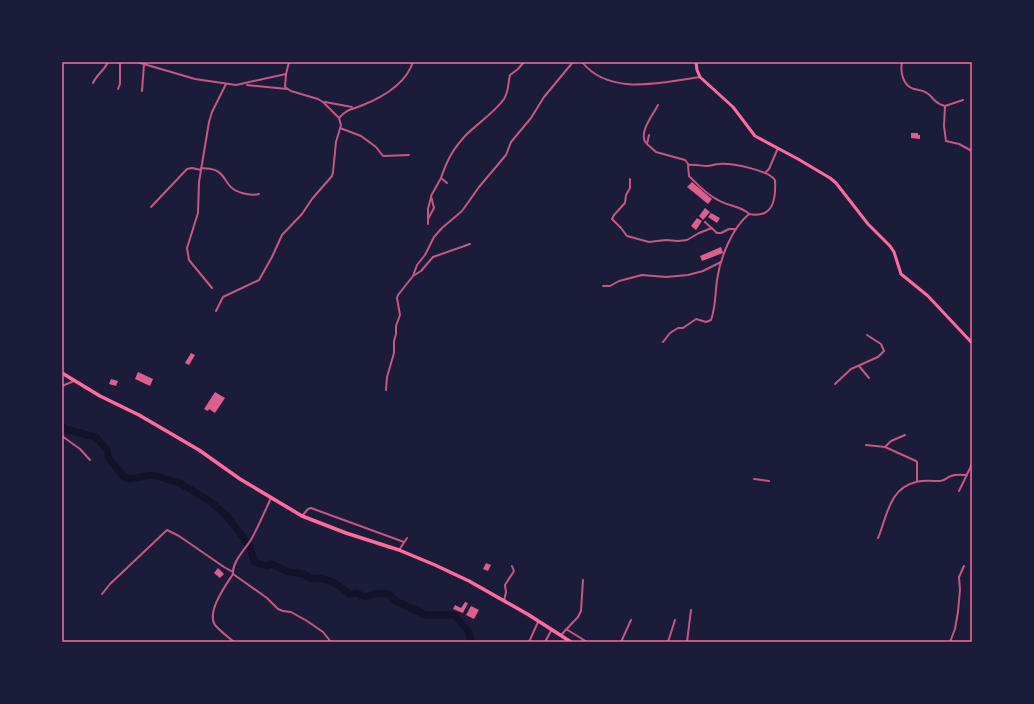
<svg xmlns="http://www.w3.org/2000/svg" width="1034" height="704" font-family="'Fira Sans',sans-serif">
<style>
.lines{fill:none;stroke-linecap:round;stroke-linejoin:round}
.stream{stroke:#12122b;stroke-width:1}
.river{stroke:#12122b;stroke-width:7}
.building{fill:#dd5f8e}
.minor{stroke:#c65784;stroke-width:2}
.secondary{stroke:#ff6b9d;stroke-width:3}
.trunk{stroke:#ff6b9d;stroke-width:3.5}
.neatline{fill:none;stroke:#ff6b9d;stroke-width:1.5}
</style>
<rect width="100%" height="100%" fill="#1b1b3a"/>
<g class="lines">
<!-- stream -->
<g class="stream">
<polyline points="961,594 961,587"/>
<polyline points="951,642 958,623 960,601"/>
</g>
<!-- river -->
<path class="river" d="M62 426 65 429 96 437 107 450 108 457 123 476 129 479 152 475 180 483 208 500 226 515 243 537 250 546 254 562 267 566 271 564 289 572 304 574 312 579 320 578 333 582 350 594 357 593C366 599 366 596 375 594 380 593 385 593 389 594L396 601 426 615H454L468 631 472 642"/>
</g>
<!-- building -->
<g class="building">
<polygon points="911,133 918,133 918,135 920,135 920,139 911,138"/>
<polygon points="692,182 712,199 708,204 687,187"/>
<polygon points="705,208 710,212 703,220 699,216"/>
<polygon points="711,213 720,218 717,223 708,217"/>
<polygon points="697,218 702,221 696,230 691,226"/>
<polygon points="721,247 723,253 702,261 700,256"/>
<polygon points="191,353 195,355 189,365 185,363"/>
<polygon points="138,372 153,379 150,386 135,379"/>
<polygon points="111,379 118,381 116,386 109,384"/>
<polygon points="215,392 225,398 215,413 209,409 208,411 204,409"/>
<polygon points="486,563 491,565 488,571 483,569"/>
<polygon points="218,568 224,574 220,578 214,573"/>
<polygon points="465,602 468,603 463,613 453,609 455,605 461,608"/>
<polygon points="471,606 479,610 474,619 466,615"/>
</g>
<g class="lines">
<!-- minor -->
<g class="minor">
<polyline points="137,62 195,79 236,85 286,74"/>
<path d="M582 62C610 97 663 82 700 77"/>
<path d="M902 62C900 72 903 86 914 89 918 90 923 90 927 93 934 98 935 104 945 106L944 126 946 141 959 144 972 151"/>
<path d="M93 83C97 74 104 71 108 62"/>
<polyline points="247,85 287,89"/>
<polyline points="118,89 120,84 120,62"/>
<polyline points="142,91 144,64"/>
<polyline points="325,102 352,107"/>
<polyline points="945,106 963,100"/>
<path d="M339 118C348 108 352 110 363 105 383 97 406 83 413 62"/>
<polyline points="340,128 361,136 376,147 383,156 409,155"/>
<polyline points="649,135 647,144 656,152 685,160 689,165"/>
<path d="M646 143C638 133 653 115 658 105"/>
<path d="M201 168C206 169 212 168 217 171 222 173 226 181 229 185 235 193 250 196 259 194"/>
<polyline points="765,173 769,169 778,148"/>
<polyline points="630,179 630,188 626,195 625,203 614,215 612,219 621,228 627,236 649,242 666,240 678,241 687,240 699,233 712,228"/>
<path d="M447 183 441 178C447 160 453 149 466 135 478 123 494 113 504 99 509 91 508 83 510 75L518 69 524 62"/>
<polyline points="151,207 187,169 192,168 201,170"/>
<polyline points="428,218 428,209 431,197"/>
<polyline points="705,222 717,233 721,233 729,229 736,229"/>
<polyline points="428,224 428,219 434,208 431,196 441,178"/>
<polyline points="413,276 417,265 425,255 434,237 442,228 462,211 479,187 506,155 511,142 531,118 544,97 573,62"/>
<polyline points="603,286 610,286 619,281 642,275 666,277 688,275 703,271 721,262"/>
<polyline points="212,288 189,260 187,248 198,213 199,182 209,122 212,112 226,84"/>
<polyline points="216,311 223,297 259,280 272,257 282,235 302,214 312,199 332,176 333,172 336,142 341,125 339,118 323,102 318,99 291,91 285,87 286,74 289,62"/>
<path d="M663 342 670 333 678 328H683L696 319 706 322 711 320C716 306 715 294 717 280 720 258 732 228 749 214 774 219 776 198 775 180 768 170 732 163 719 164 715 164 711 166 707 166 701 166 694 164 688 165L689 176C698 185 707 195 718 200 727 206 742 206 749 214"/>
<polyline points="859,366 869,378"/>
<polyline points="835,384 851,369 878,357 884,351 881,344 867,335"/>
<polyline points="62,386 74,381"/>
<polyline points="386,390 387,377 394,353 394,341 396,334 396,326 400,315 397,298 398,295 413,276 421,271 433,257 470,244"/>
<polyline points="62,436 80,449 90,460"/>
<polyline points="866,445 885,447 916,461 917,462 917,481"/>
<polyline points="885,447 891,441 905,435"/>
<polyline points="754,479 769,481"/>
<polyline points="959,491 972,464"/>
<path d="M271 498C265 511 259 525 252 538 246 549 232 561 233 574L267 598 278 609 283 611 291 612 307 621 323 632 331 642"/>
<polyline points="302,516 308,509 311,508 404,542"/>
<path d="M878 538C887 517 889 488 916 482 923 480 932 481 940 481 945 481 947 477 951 476 956 474 962 475 967 475"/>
<polyline points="399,550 407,538"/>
<path d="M233 574C226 585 206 612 215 625 220 631 228 637 234 642"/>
<polyline points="102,594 110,584 167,530 179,536 224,567 233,572"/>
<polyline points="504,601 506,592 505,585 514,571 512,566"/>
<polyline points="566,629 587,642"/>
<polyline points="561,635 578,617 581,611 583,580"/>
<polyline points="529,642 538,622"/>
<polyline points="545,642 552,629"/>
<polyline points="621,642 631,620"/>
<polyline points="668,642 675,620"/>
<polyline points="687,642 691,610"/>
<polyline points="950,642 955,629 958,612 960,590 959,577 964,566"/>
</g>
<!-- secondary -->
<polyline class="secondary" points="696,62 697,70 700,77 733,107 755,136 798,159 830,178 836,183 868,224 890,246 894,252 901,274 928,296 972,343"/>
<!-- trunk -->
<polyline class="trunk" points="62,373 100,396 139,415 199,450 240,479 302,516 346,533 399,550 435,565 469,581 529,615 571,642"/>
</g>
<!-- border -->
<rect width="1034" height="704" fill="none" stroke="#1b1b3a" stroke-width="126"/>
<rect x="63" y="63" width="908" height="578" class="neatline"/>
</svg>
